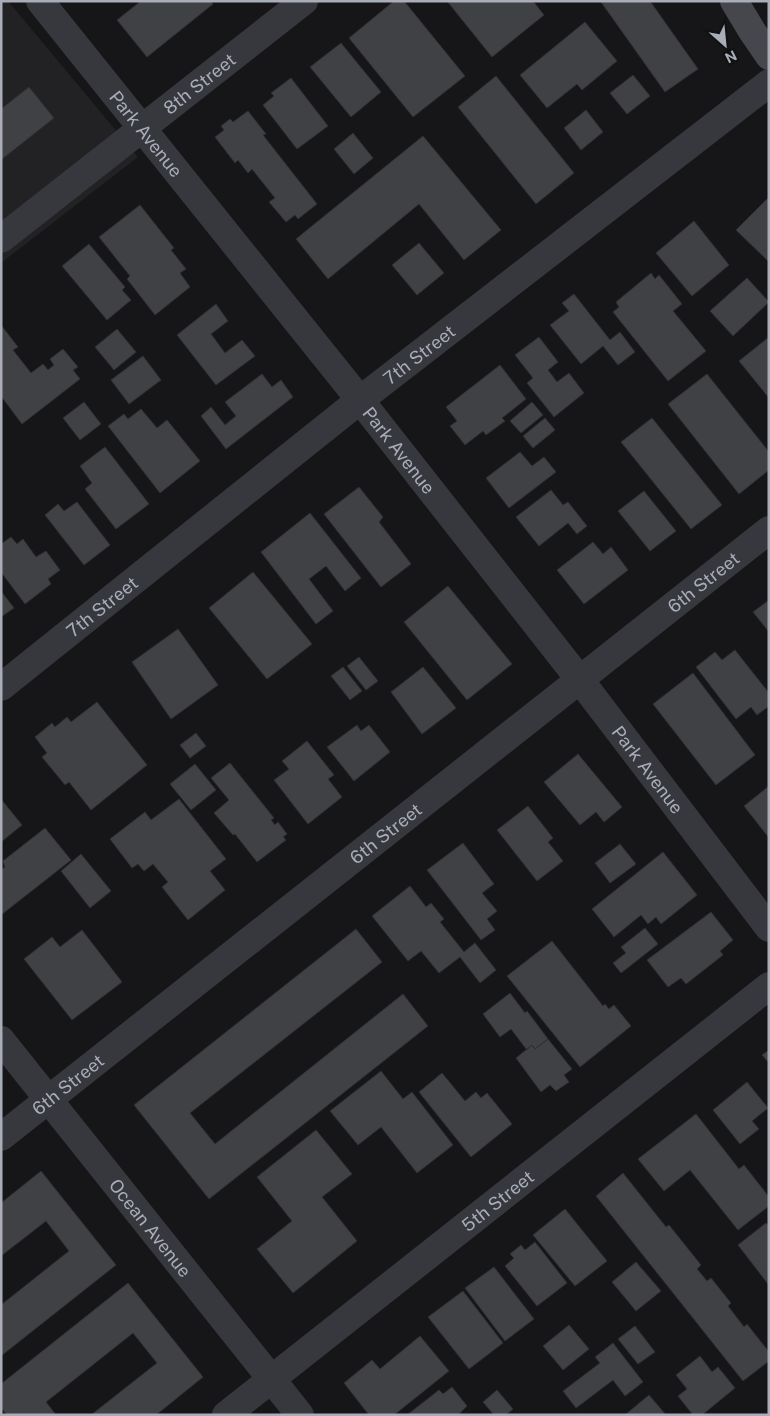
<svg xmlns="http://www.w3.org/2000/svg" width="770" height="1416" font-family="'Public Sans',sans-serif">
  <rect width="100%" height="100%" fill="#161618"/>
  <path fill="#222225" d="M1 1H8L138 157 1 263Z"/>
  <path fill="#404145" stroke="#303034" d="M141 1H211L213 4 147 57 117 20Z
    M394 1H404L465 76 413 117 349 38Z
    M447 1H533L544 15 492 57Z
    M602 1H650L698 69 665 92 601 2Z
    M585 22 617 61 582 90 577 84 547 108 520 75Z
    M341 43 381 92 351 117 310 67Z
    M633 75 650 96 627 114 610 93Z
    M496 76 574 173 536 204 458 107Z
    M291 78 328 126 297 149 263 105 274 96 271 93Z
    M29 87 54 118 1 160V109Z
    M586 110 603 132 581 150 564 128Z
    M248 111 266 134 263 135 317 204 298 219 295 215 286 222 269 202 275 198 252 169 248 173 238 160 235 163 215 137 224 130 221 126 230 119 233 122Z
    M353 133 373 158 354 174 334 149Z
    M423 136 501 230 464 260 419 204 328 279 296 239Z
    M769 197V262L736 230Z
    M140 205 174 248 171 250 186 269 180 273 190 287 155 315 127 279 130 276 99 237Z
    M694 221 729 265 692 296 656 253Z
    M419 243 444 273 417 295 392 265Z
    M89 244 125 287 122 290 131 300 107 320 62 266Z
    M651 273 655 279 659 275 682 304 673 311 706 351 668 381 613 312 619 307 616 302Z
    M747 278 769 302 733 336 710 311Z
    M574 294 610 340 620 332 635 352 618 365 603 346 581 364 550 325 569 311 562 303Z
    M216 304 228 321 211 334 225 353 242 340 255 356 216 385 177 335Z
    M1 325 18 347 13 350 31 373 43 364 48 370 54 365 50 359 63 349 78 367 73 370 80 379 22 424 1 396Z
    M117 329 136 352 114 370 95 347Z
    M539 337 558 362 548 370 557 382 569 373 584 393 554 417 527 383 533 378 515 355Z
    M769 337V398L739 361Z
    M143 356 161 380 129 404 111 380Z
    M500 365 526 399 502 418 505 421 486 435 483 431 465 445 450 426 457 421 446 407Z
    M262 374 272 387 281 380 293 397 226 449 201 416 211 407 225 425 236 416 225 402Z
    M707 374 769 452V470L739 494 668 404Z
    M84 402 101 424 80 440 63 418Z
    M532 402 543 415 521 433 510 421Z
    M141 409 157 428 167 420 200 461 160 493 108 426 124 414 128 419Z
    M545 418 555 430 533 448 523 436Z
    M652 418 722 505 691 529 621 442Z
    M105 447 149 504 116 529 85 489 92 483 80 466Z
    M520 452 532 466 544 457 556 472 509 508 486 478Z
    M359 487 383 517 379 522 411 564 381 587 324 514Z
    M551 490 563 505 568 502 587 526 577 534 568 523 539 546 516 517Z
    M644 491 676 531 650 551 618 511Z
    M77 502 110 545 84 565 45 515 58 504 64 511Z
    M310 513 361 578 345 591 326 566 309 579 333 611 316 624 261 552Z
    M11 537 17 544 23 539 36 557 46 551 60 570 48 579 51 584 25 604 1 572V544Z
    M593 542 603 554 611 547 628 570 584 604 557 570Z
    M253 572 312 644 267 679 209 608Z
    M448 586 512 664 467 700 404 622Z
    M1 591 14 608 1 617Z
    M769 600V632L753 612Z
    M178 629 218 685 171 719 132 662Z
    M735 650 769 693V706L757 715 751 707 736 719 696 667 715 652 722 660Z
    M359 657 378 681 366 690 347 666Z
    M343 667 362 691 350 700 331 676Z
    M423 667 456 708 422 734 391 692Z
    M693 673 755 755 716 785 653 704Z
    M97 702 147 765 91 810 69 782 65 785 42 757 47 753 35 737 52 723 55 727 67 717 71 722Z
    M357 725 361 731 369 725 390 752 354 781 327 747Z
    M196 733 206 746 190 758 180 745Z
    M307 741 334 775 328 779 342 797 308 824 274 780 289 769 282 761Z
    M578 754 622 807 604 822 596 812 580 825 544 782Z
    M230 763 274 818 271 820 275 825 278 822 287 834 283 837 286 840 257 862 235 834 233 835 214 813 229 800 211 778Z
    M195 764 216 790 191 810 170 784Z
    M769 786V838L744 806Z
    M1 799 22 825 1 842Z
    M179 799 226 859 210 871 225 890 188 920 162 887 168 882 153 864 144 871 138 864 132 868 110 839 145 812 151 820Z
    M528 806 553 838 548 842 563 861 537 881 497 830Z
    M45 828 71 860 1 915V870L5 867 3 861Z
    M463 843 494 884 482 893 497 911 487 919 495 930 481 940 427 870Z
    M620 844 636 864 610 883 595 863Z
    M663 852 697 895 661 924 656 917 648 924 641 915 614 937 592 909Z
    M81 854 111 891 90 908 61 871Z
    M410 886 426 907 431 903 444 919 440 922 464 952 475 943 496 970 480 983 460 957 439 973 421 951 408 961 372 916Z
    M711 912 733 940 720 951 723 955 686 984 681 978 668 987 647 960Z
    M645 928 658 944 621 973 613 963 626 953 621 947Z
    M356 929 382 962 190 1113 215 1144 403 994 428 1026 209 1199 134 1105Z
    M82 930 122 982 72 1020 24 959 52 937 60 947Z
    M552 941 603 1006 605 1004 609 1009 614 1005 631 1026 580 1067 507 976Z
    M510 993 525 1013 527 1011 548 1039 535 1049 532 1045 527 1050 511 1029 500 1037 483 1014Z
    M548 1039 572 1069 564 1075 569 1082 556 1091 550 1085 541 1092 516 1058 532 1045 535 1049Z
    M769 1050V1063L762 1055Z
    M381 1071 403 1099 412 1092 453 1145 417 1173 381 1127 358 1145 330 1111Z
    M442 1073 465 1101 476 1092 481 1098 487 1093 512 1124 471 1157 419 1092Z
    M747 1082 768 1108 752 1121 759 1129 740 1144 713 1110Z
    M696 1114 739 1169 744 1165 769 1197V1206L738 1230 690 1170 664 1191 638 1159Z
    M316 1130 352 1174 322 1197 357 1241 293 1293 257 1249 292 1221 257 1177Z
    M41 1171 116 1265 1 1356V1305L69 1251 46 1221 1 1256V1203Z
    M623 1173 666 1227 669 1225 701 1265 697 1269 707 1281 711 1278 731 1303 728 1306 744 1327 747 1324 769 1352V1361L743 1381 596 1196Z
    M565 1209 607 1261 575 1286 533 1235Z
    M766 1223 769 1226 768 1284 738 1245Z
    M535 1242 567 1283 537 1306 505 1266 514 1258 510 1254 521 1245 525 1250Z
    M636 1262 661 1291 636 1311 612 1282Z
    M494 1267 534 1319 505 1341 465 1288Z
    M128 1283 203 1377 156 1415H91L157 1363 133 1333 46 1402 56 1415H7L1 1408V1384Z
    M463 1291 503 1343 469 1369 428 1317Z
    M569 1325 589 1349 563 1370 543 1346Z
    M635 1326 655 1352 638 1364 618 1339Z
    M420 1336 449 1371 394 1415H369L344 1383 372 1360 380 1369Z
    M613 1343 643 1382 625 1396 613 1380 576 1408 563 1391 600 1363 595 1357Z
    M700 1356 712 1372 718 1367 735 1388 702 1415H693L678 1396 687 1389 676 1375Z
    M452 1387 467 1406 459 1414 460 1415H407L439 1390 443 1394Z
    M497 1390 513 1409 506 1415H494L483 1402Z
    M649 1395 666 1415H625Z"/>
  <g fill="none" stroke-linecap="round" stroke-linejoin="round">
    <g stroke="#37383d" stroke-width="28">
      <path id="s1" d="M40 1 360 400 580 680 769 928"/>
      <path id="s2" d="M1 239 304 1"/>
      <path id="s3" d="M1 687 360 400 769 83"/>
      <path id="s4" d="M1 1040 300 1415"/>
      <path id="s5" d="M1 1137 769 530"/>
      <path id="s6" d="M226 1415 769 986"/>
    </g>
    <path stroke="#45474d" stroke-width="28" d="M734 1 752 31 769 56"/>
  </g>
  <g text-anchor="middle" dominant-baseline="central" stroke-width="4" stroke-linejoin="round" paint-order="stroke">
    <g font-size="18" fill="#a8adb8" stroke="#111113">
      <text stroke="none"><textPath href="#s2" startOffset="252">8th Street</textPath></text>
      <text stroke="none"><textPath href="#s1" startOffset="170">Park Avenue</textPath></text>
      <text stroke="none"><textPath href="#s3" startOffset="534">7th Street</textPath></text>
      <text stroke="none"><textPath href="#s1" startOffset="575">Park Avenue</textPath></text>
      <text stroke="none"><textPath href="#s5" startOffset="895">6th Street</textPath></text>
      <text stroke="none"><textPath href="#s3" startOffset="129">7th Street</textPath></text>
      <text stroke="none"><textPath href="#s1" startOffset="980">Park Avenue</textPath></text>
      <text stroke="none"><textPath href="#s5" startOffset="490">6th Street</textPath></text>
      <text stroke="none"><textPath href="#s5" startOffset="85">6th Street</textPath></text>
      <text stroke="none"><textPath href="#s6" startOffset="346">5th Street</textPath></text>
      <text stroke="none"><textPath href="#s4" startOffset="240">Ocean Avenue</textPath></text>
    </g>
  </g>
  <rect width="770" height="1416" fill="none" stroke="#a8adb8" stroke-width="5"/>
  <g transform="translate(725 45) rotate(153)" stroke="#111113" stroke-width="4" paint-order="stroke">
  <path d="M0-4L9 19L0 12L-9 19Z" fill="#a8adb8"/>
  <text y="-8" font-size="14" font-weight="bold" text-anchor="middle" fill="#a8adb8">N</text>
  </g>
</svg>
